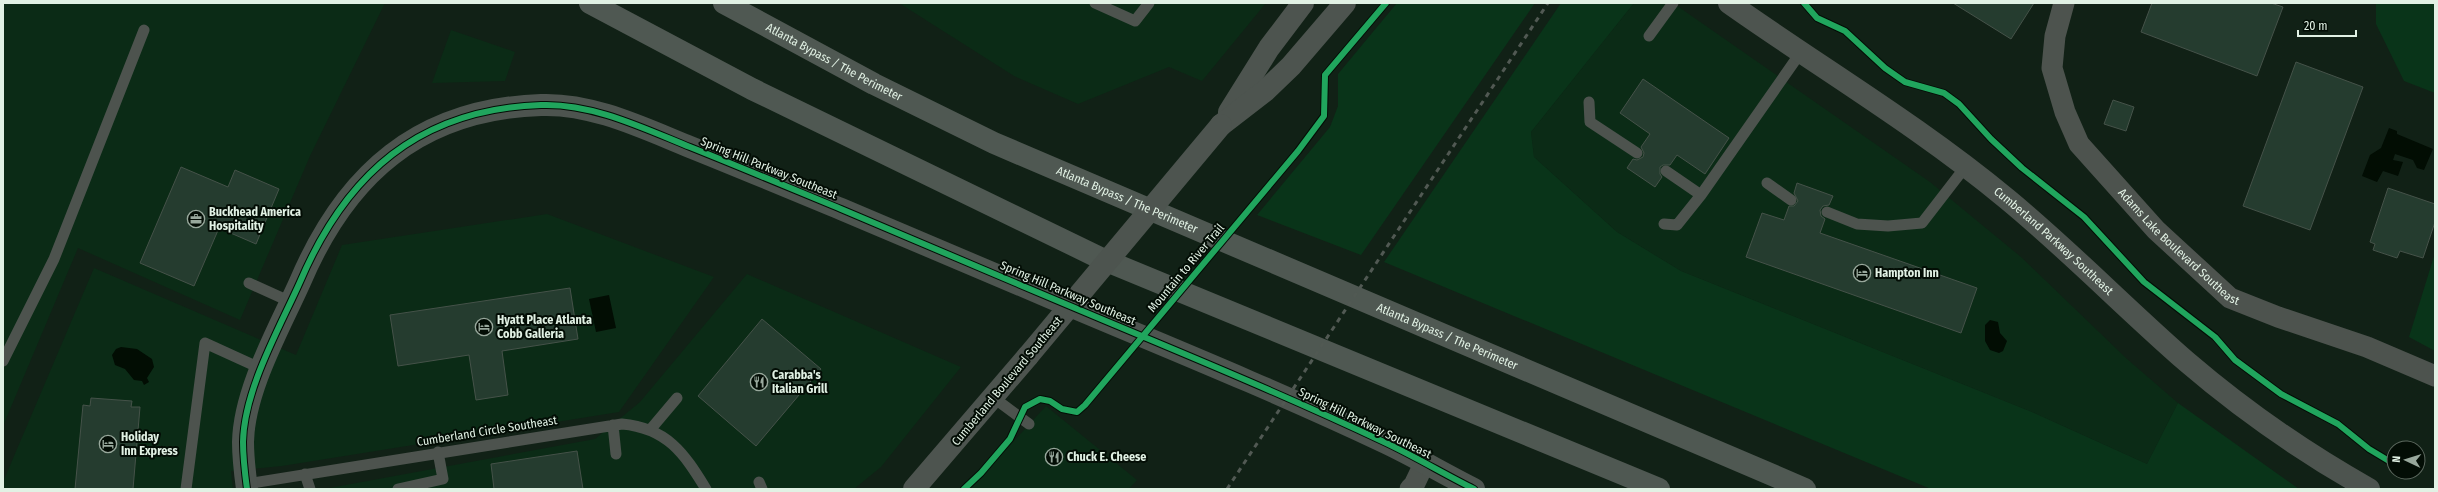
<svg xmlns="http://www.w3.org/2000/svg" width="2438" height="492" font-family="'Fira Sans Condensed',sans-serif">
  <rect width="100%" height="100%" fill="#112116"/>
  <path fill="#0b2b16" d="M3 3H385L310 156 240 320 78 248 3 426Z
    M899 3H1266L1202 81 1169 67 1078 104 1014 76Z
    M1634 3H1673L1930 182 2021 257 2127 359 2178 403 2147 464 2032 412 1681 271 1617 232 1534 157 1531 132Z
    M451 30 515 52 505 81 432 83Z
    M547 214 714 277 619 412 282 466 231 471 233 489H3V482L94 268 296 355 342 245Z
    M747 274 961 367 881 467 854 489H324L595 439 640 402Z
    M1046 406 1137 480 1129 489H970Z"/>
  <path fill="#093419" d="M1397 3H1535L1361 255 1257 215 1330 127 1338 106V74Z
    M1561 3H1634L1531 132 1534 157 1617 232 1681 271 2032 412 2147 464 2178 403 2299 489H1931L1384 262Z
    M2376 3H2435V93L2404 81 2376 24Z
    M2435 253V351L2409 337Z"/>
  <path fill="#020d03" d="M2389 128 2397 131V134L2433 149 2424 170 2417 168 2413 160 2395 154 2393 160 2403 162 2398 176 2383 171 2377 182 2362 176 2370 155 2381 148Z
    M609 295 616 328 596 332 589 299Z
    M1990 320 1998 322 2000 333 2007 341 2003 351 1999 353 1990 350 1985 341V325Z
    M121 347 137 349 152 359 154 367 147 378 149 382 144 385 142 381 134 380 125 369 115 365 112 355 116 349Z"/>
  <path fill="#253c2f" stroke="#455249" d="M1953 3H2034L2011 39Z
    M2152 3H2271L2283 7 2257 76 2141 32Z
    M2296 62 2363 87 2310 230 2243 206Z
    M1643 79 1729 138 1705 174 1677 155 1670 165H1663L1660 167V174L1662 177 1655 187 1627 168 1633 159 1637 160 1643 157 1644 153 1641 147 1650 134 1620 113Z
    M2113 100 2134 107 2126 131 2104 124Z
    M181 167 228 187 235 170 279 189 256 244 219 228 194 286 140 263Z
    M1797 183 1833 196 1829 205 1823 206 1820 210 1821 216 1825 219 1820 233 1977 288 1961 333 1746 257 1762 213 1784 220 1789 206H1794L1798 201 1794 193Z
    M2388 188 2435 204V222L2423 258 2400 251 2397 258 2373 250 2375 244 2370 242Z
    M570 288 578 339 502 351 508 395 476 400 469 355 398 366 390 315Z
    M762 319 821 369 756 446 698 396Z
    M91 398 132 401 131 407H140L133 489H75L83 405 90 406Z
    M577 451 583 489H494L491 464Z"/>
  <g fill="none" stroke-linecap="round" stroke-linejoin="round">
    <path stroke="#4d534e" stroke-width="11" d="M1095 3 1135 21 1149 3
      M1649 36 1673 3
      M1589 102 1590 122 1637 153
      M1666 171 1701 195
      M1767 183 1791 200
      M1827 212 1857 224 1888 226 1922 223 1966 166
      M1664 224 1677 225 1701 195 1801 52
      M249 283 291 302
      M3 361 54 259 144 30
      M994 398 1029 424
      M613 425 616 454
      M650 430 677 398
      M305 474 310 489
      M759 482 762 489
      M246 484 622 424C667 428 684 453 706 489
      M186 489 205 343 262 369
      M398 489 443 479 438 452"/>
    <g stroke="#4d534e" stroke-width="21">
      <path id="s1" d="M2064 3 2055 36 2052 68 2065 112 2079 144 2156 230 2230 298 2278 317 2367 347 2435 376"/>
      <path d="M1410 489 1414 485 1424 464"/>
    </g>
    <g stroke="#4d544f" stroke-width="22">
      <path id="s2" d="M1729 3C1821 68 1919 126 2007 199 2069 250 2126 309 2187 362 2243 410 2305 453 2369 489"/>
      <path d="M1229 112 1269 48 1303 3"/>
      <path d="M1221 125 1265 91 1291 66 1345 3"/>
      <path d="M247 489C245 474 243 458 243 442 244 390 279 329 300 282 346 174 419 109 541 105 592 103 643 128 690 147 740 167 790 188 841 209 931 247 1022 286 1113 324 1204 362 1295 400 1384 442 1414 456 1444 474 1474 489"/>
      <path d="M914 489 1028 356"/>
    </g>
    <g stroke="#4f5852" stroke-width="22">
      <path d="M590 3 752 89 1102 259 1659 489"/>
      <path id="s3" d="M724 3 874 84 994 143 1805 489"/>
    </g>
    <path stroke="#515953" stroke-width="3" stroke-dasharray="5 5" stroke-linecap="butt" d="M1227 489 1548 3"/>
    <path stroke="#4d544f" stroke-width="22" d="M1028 356 1221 125"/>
    <defs>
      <path id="cycleway" d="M1804 3 1817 18 1845 31 1885 68 1905 82 1944 93 1959 104 1991 139 2022 168 2084 217 2144 282 2215 337 2235 360 2281 394 2338 424 2369 449 2394 464
        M247 489C245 474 243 458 243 442 244 390 279 329 300 282 346 174 419 109 541 105 592 103 643 128 690 147 740 167 790 188 841 209 931 247 1022 286 1113 324 1204 362 1295 400 1384 442 1414 456 1444 474 1474 489
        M964 489 981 473 1010 439 1025 407 1040 399 1050 401 1062 409 1077 412 1085 405 1298 151 1324 116 1325 75 1386 3"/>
    </defs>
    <use href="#cycleway" stroke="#030d05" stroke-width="8"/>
    <use href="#cycleway" stroke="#20a55d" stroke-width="6"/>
  </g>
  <defs>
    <symbol id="office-ring" viewBox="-11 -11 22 22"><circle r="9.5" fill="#030d05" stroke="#98a89c" stroke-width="1.5"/><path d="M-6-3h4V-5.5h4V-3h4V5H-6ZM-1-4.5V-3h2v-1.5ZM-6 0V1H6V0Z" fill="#98a89c"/></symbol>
    <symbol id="hotel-ring" viewBox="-11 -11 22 22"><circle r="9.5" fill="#030d05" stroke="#98a89c" stroke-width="1.5"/><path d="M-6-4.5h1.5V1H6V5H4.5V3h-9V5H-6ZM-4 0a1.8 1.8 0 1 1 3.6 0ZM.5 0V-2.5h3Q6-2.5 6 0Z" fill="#98a89c"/></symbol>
    <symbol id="restaurant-ring" viewBox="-11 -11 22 22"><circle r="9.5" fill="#030d05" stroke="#98a89c" stroke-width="1.5"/><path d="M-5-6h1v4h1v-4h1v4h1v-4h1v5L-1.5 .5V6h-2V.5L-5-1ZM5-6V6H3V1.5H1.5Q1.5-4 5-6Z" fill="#98a89c"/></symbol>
  </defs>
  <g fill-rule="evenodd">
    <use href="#office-ring" x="186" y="209" width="20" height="20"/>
    <use href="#hotel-ring" x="1852" y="263" width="20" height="20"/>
    <use href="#hotel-ring" x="474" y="317" width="20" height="20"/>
    <use href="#restaurant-ring" x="749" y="372" width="20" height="20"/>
    <use href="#hotel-ring" x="98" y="434" width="20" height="20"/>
    <use href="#restaurant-ring" x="1044" y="447" width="20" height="20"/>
  </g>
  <g text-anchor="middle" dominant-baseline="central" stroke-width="4" stroke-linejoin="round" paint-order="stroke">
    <g font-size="12" fill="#e1f1e4" stroke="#030d05">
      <text stroke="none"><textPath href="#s3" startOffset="125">Atlanta Bypass / The Perimeter</textPath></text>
      <text transform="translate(769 168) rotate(22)">Spring Hill Parkway Southeast</text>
      <text stroke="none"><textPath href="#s3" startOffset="449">Atlanta Bypass / The Perimeter</textPath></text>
      <text stroke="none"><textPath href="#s2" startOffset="403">Cumberland Parkway Southeast</textPath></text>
      <text stroke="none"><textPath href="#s1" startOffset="291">Adams Lake Boulevard Southeast</textPath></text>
      <text transform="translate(1186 268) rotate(-50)">Mountain to River Trail</text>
      <text transform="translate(1068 293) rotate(23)">Spring Hill Parkway Southeast</text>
      <text stroke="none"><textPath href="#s3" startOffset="797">Atlanta Bypass / The Perimeter</textPath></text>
      <text transform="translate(1007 381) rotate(-50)">Cumberland Boulevard Southeast</text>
      <text transform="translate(1365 423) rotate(26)">Spring Hill Parkway Southeast</text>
      <text transform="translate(487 431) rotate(-9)">Cumberland Circle Southeast</text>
    </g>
    <g font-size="12" font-weight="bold" fill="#e1f1e4" stroke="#030d05" text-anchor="start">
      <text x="209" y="212">Buckhead America<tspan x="209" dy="14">Hospitality</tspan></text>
      <text x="1875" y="273">Hampton Inn</text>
      <text x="497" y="320">Hyatt Place Atlanta<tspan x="497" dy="14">Cobb Galleria</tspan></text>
      <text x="772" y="375">Carabba's<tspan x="772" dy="14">Italian Grill</tspan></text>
      <text x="121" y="437">Holiday<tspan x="121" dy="14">Inn Express</tspan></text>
      <text x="1067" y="457">Chuck E. Cheese</text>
    </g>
  </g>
  <rect width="2438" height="492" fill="none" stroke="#e1f1e4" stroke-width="8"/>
  <g transform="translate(2406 460) rotate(274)"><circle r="19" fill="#030d05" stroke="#5c685e"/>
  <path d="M0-3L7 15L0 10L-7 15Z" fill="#98a89c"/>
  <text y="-6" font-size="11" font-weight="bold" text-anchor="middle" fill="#e1f1e4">N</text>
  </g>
  <path d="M2298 30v6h58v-6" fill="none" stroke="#e1f1e4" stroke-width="2"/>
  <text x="2304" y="30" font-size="12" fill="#e1f1e4" stroke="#030d05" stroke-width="3" paint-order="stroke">20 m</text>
</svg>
